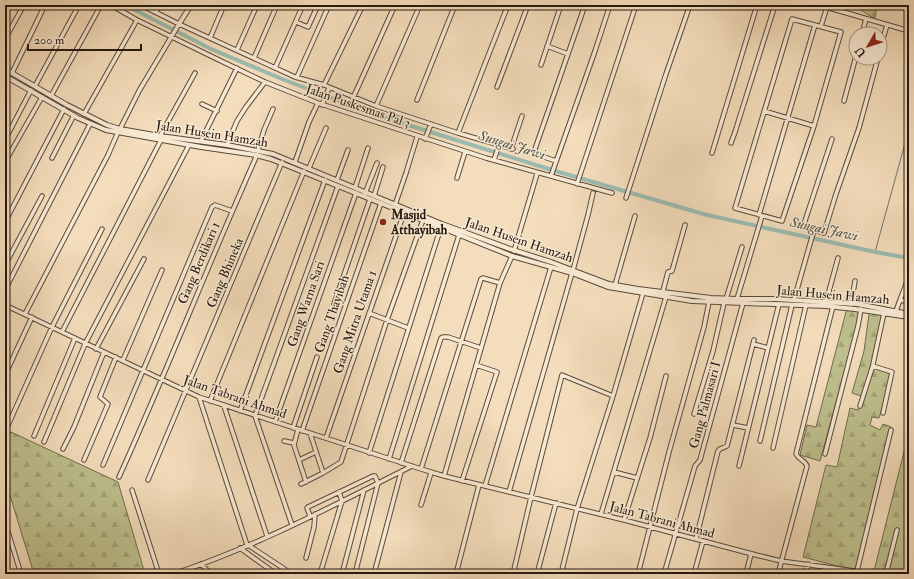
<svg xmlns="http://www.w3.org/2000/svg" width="914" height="579" font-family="'IM FELL Double Pica',serif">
  <defs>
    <pattern id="forest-firs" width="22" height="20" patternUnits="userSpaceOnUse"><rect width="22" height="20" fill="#bec08e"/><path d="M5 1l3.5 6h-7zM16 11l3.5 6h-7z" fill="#a3a479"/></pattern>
  </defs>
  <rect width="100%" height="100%" fill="#f4ddbc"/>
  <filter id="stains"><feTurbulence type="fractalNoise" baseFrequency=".005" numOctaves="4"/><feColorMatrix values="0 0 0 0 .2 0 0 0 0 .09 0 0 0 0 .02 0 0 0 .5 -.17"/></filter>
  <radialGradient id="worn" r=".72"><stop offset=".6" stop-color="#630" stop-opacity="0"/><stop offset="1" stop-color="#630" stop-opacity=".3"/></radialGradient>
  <path fill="url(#forest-firs)" stroke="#726c4e" d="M853 5H877L875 19Z
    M892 5H909V13Z
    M870 307 884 310 872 366 892 374 879 418 872 417 870 425 880 430 883 424 891 427 856 571 803 557 826 465 837 467 850 408 858 410 861 396 852 393 864 351Z
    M847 308 861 310 820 461 800 455 807 425 816 427Z
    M11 432 118 482 145 574H34L5 479V442Z
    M909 432V574H890L874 571Z"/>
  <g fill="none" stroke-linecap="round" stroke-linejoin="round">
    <path stroke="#6c7b70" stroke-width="1" d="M875 252 909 129"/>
    <path stroke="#9cbcb1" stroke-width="4" d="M125 5 211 49 282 79 373 114 552 170 707 215 875 252 909 258"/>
    <defs>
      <path id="minor" d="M111 5 137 20 219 60 265 82 318 103 486 158 612 193
        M141 5 179 24 295 77 324 85 376 106 458 133 508 5
        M819 5 909 31
        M156 12 160 5
        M792 19 841 32 814 126 782 221 735 208Z
        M296 22 308 27 318 5
        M821 26 827 7
        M862 34 866 19
        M210 38 224 5
        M5 39 24 5
        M547 46 568 54
        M880 49 887 25
        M237 50 257 5
        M254 58 277 5
        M541 65 561 5
        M275 68 303 5
        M12 73 45 5
        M297 77 329 5
        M324 85 363 5
        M35 86 79 5
        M497 87 528 5
        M51 96 101 5
        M353 98 395 5
        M417 100 455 5
        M844 101 856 56
        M202 104 217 111
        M322 105 329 88
        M376 106 420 5
        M764 111 814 126
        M84 114 137 20
        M120 129 139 91 179 24
        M458 133 513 149
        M160 136 195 73
        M425 139 431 124
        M5 140 31 90
        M201 141 237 68
        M731 143 735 132 775 5
        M227 145 237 121 246 107 265 82
        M511 149 522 116
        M258 150 264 130 273 109
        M712 153 757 5
        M52 158 74 115
        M494 160 499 145
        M556 161 535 154V149L585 5
        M5 162 42 97
        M295 162 309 122 318 103
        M309 168 326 128
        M551 176 595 51 610 5
        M457 178 465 152
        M337 180 348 150
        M577 184 636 5
        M355 188 368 148
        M364 196 377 163
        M374 196 383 167
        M626 198 666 74 690 5
        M395 205 406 173 417 137
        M759 215 815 25
        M5 222 64 109
        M803 227 832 139
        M814 230 824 233 836 194 859 128 878 58
        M514 251 537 174
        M5 265 42 196
        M573 270 588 215 593 193
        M615 285 635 216
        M5 290 90 124
        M663 291 668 272 672 271 685 225
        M726 299 742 247
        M737 299 762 216
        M794 300 814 230 798 225
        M900 300 907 282
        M826 302 838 258
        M334 304 370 199
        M851 304 855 281
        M5 305 199 397 421 469 444 476 624 520 756 555 781 561 876 574
        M896 311 900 300 909 302
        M369 313 408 328
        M25 314 108 155 118 132
        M62 332 161 140
        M753 344 768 348
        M96 349 144 259
        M123 360 162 270
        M5 375 32 317
        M199 397 247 545
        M210 401 304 171
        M224 406 267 536
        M860 406 873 365
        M240 411 325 180
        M883 413 892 372 873 366V364L884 313
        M694 414 713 351 724 303
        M275 422 356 193
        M733 425 748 428
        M293 428 317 357
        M298 429 294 445 306 482
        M302 431 381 203
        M5 432 52 327 102 229
        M310 433 323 473
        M34 436 75 338
        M326 438 404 213
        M284 441 294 443
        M760 441 792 305
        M44 442 85 344 189 145
        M773 448 806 305
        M63 449 74 427 104 352
        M369 453 441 227
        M825 454 858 326 861 309
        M389 459 459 235
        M84 460 108 404 100 397 116 357
        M299 460 316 452
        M401 463 441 338 443 337H448L481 348
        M103 465 212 207 215 205 232 211
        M739 466 779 304
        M421 469 481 279 483 278 500 283
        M614 472 637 478
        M444 476 500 283 512 256
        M119 477C167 371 209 262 257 155
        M148 480 282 162
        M462 481 497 372 476 365
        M301 484 323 473 341 462 387 320 423 220
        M485 486 551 267
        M132 490 159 574
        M509 492 572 273
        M421 505 431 473
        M601 514 666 297
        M310 516 307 508 308 507 373 476H375L378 483 355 574
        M624 520 650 438 666 376
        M5 522 21 574
        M292 525 255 416 338 186
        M696 539 718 451 720 449 727 446 754 340
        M248 545 292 574
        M240 548 276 574
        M306 558 314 527 315 514
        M201 564 211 574
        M857 571 891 430
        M173 574C256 547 334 505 412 466
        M320 574 342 501 339 492
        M342 574 364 490
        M374 574 401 472
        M456 574 479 485
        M513 574 531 497 562 375 613 396
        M537 574 556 503
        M561 574 577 509 613 396 643 293
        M638 574 669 452 704 327 709 302
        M664 574 695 466 700 460 743 303
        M694 574 703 541
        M746 574 751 554
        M778 574 807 466C805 460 799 460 796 454L833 306
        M806 574 808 564
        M886 574 897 530"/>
      <path id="tertiary" d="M179 24 191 5
        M5 69 67 105 107 125 120 129 160 136 227 145 273 154 442 224 510 249 551 262 609 284 638 289 711 298 737 299H776L857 304 909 314
        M5 76 78 118 106 130 201 147 256 155 271 159 512 256 572 273 608 287 692 301 826 306 855 309 909 317"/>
    </defs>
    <use href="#minor" stroke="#594a3a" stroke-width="5.5"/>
    <use href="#tertiary" stroke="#594a3a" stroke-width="6"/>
    <use href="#minor" stroke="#f8e9d3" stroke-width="3.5"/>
    <use href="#tertiary" stroke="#f8e9d3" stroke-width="4"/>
  </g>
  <circle fill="#8f2418" stroke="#f8e9d3" stroke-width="1.5" cx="383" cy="222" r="4"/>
  <g text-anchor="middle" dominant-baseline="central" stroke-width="3" stroke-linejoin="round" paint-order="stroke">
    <g font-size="13" fill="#25190e" stroke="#f8e9d3">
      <text transform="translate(358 106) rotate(19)">Jalan Puskesmas Pal 3</text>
      <text transform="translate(212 134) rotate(9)">Jalan Husein Hamzah</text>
      <text transform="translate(519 240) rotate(19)">Jalan Husein Hamzah</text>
      <text transform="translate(199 263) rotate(-67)">Gang Berdikari 1</text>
      <text transform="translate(225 273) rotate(-67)">Gang Bhineka</text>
      <text transform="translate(833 295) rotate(5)">Jalan Husein Hamzah</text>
      <text transform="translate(306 304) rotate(-71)">Gang Warna Sari</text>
      <text transform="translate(332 314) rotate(-71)">Gang Thayibah</text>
      <text transform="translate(355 322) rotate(-71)">Gang Mitra Utama 1</text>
      <text transform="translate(235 397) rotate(19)">Jalan Tabrani Ahmad</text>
      <text transform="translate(705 405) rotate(-75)">Gang Palmasari I</text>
      <text transform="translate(662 520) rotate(15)">Jalan Tabrani Ahmad</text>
    </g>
    <g font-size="13" font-weight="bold" fill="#25190e" stroke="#f8e9d3" text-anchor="start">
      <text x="391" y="215">Masjid<tspan x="391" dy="15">Atthayibah</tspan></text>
    </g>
    <g font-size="14" font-style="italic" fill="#4f5247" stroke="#f8e9d3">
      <text transform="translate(512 145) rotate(17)">Sungai Jawi</text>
      <text transform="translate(824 229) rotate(12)">Sungai Jawi</text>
    </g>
  </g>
  <rect width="914" height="579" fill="none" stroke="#f4ddbc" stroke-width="20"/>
  <rect x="6" y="6" width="902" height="567" fill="none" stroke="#25190e" stroke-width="2"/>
  <rect x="10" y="10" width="894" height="559" fill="none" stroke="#25190e"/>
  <g transform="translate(868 46) rotate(231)"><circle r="19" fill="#f8e9d3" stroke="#a49684"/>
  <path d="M0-3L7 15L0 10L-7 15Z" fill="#8f2418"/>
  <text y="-6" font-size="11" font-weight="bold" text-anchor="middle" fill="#25190e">U</text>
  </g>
  <path d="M28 44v6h113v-6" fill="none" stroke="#25190e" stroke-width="2"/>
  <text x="34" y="44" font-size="12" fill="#25190e" stroke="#f8e9d3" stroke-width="3" paint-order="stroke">200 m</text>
  <rect width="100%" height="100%" filter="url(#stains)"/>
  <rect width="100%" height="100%" fill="url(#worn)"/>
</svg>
